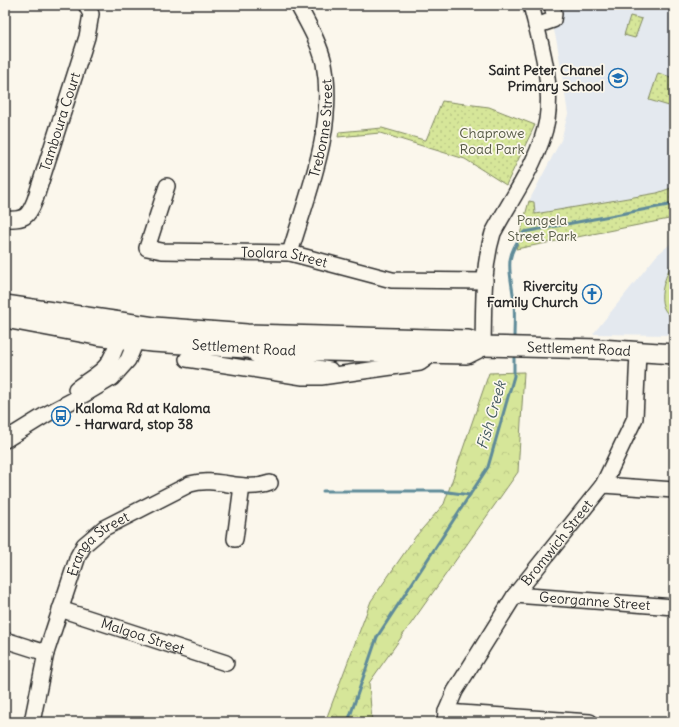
<svg xmlns="http://www.w3.org/2000/svg" width="679" height="727" font-family="Delius,sans-serif">
  <defs>
    <pattern id="forest-crowns" width="20" height="18" patternUnits="userSpaceOnUse"><rect width="20" height="18" fill="#d6e699"/><path d="M2 6a3 3 0 1 1 6 0M12 15a3 3 0 1 1 6 0" fill="none" stroke="#b8c584"/></pattern>
    <pattern id="park-dots" width="8" height="8" patternUnits="userSpaceOnUse"><rect width="8" height="8" fill="#d6e699"/><path d="M2 2h.1M6 6h.1" fill="none" stroke="#b8c584" stroke-width="1.8" stroke-linecap="round"/></pattern>
  </defs>
  <rect width="100%" height="100%" fill="#fbf7ec"/>
  <filter id="ink" filterUnits="userSpaceOnUse"><feTurbulence type="fractalNoise" baseFrequency=".025" numOctaves="2"/><feDisplacementMap in="SourceGraphic" scale="8" xChannelSelector="R" yChannelSelector="G"/><feConvolveMatrix kernelMatrix="1 2 1 2 8 2 1 2 1" color-interpolation-filters="sRGB"/></filter>
  <g filter="url(#ink)">
    <path fill="#e4e9ef" d="M548 5H674V187L657 193 534 214V202L529 201 561 140 568 114 557 43Z
      M674 241V335L593 334 657 255Z"/>
    <path fill="url(#forest-crowns)" stroke="#808862" d="M524 372 518 472 369 683 372 722H325L371 601 416 536 444 504 489 373Z"/>
    <path fill="url(#park-dots)" stroke="#808862" d="M630 16 642 19 635 38 624 35Z
      M658 73 674 78V91L669 106 649 100Z
      M442 101 489 107 535 125 506 185 465 159 380 133 338 137 339 132 382 128 424 140H426Z
      M674 187V218L516 249 529 201 534 202 535 214 657 193Z"/>
    <path fill="#d6e699" stroke="#808862" d="M674 259V318C651 307 666 275 674 259Z"/>
    <g fill="none" stroke-linecap="round" stroke-linejoin="round">
      <path stroke="#5f8b99" stroke-width="3" d="M514 340C514 328 515 315 514 302 511 271 502 260 524 232L674 204
        M323 491H441L470 495
        M348 722 377 637 488 467 514 376V353"/>
      <defs>
        <g id="minor">
          <path d="M536 26 553 20 554 14 552 5"/>
          <path id="s1" d="M167 186 147 248 162 251 290 253 392 280 485 281"/>
          <path id="s2" d="M5 219C24 220 28 218 35 200L87 37 91 14 86 5"/>
          <path id="s3" d="M290 253C308 192 336 128 324 63 319 42 308 24 298 5"/>
          <path d="M483 346C484 308 482 269 493 233 512 197 540 160 547 120 553 81 540 42 531 5"/>
          <path d="M256 355 296 365 330 370"/>
          <path d="M187 359 303 377H321L420 363 434 353"/>
          <path d="M76 389C103 369 108 372 119 338"/>
          <path d="M5 440 47 414 85 394 112 378 128 360 136 341"/>
          <path d="M603 485 674 490"/>
          <path d="M235 539 242 486"/>
          <path id="s4" d="M515 595 674 607"/>
          <path id="s5" d="M60 609 226 663"/>
          <path d="M5 640 46 653"/>
          <path d="M446 712 590 722"/>
          <path id="s6" d="M32 722 46 653 78 556 84 545 104 528 190 484C217 476 243 493 270 483"/>
          <path id="s7" d="M445 722 446 712 455 691 515 595 603 485 635 418 638 353"/>
        </g>
        <g id="major">
          <path id="s8" d="M5 305 154 327 247 334 468 340 483 346 599 349 674 354"/>
          <path id="s9" d="M5 318 96 335 152 342 278 350 467 354 483 346"/>
        </g>
      </defs>
      <use href="#minor" stroke="#2b2b2b" stroke-width="18"/>
      <use href="#major" stroke="#2b2b2b" stroke-width="22"/>
      <use href="#minor" stroke="#fbf7ec" stroke-width="15"/>
      <use href="#major" stroke="#fbf7ec" stroke-width="19"/>
    </g>
  </g>
  <defs>
    <symbol id="school-ring" viewBox="-11 -11 22 22"><circle r="9.5" fill="#fbf7ec" stroke="#1f6fb2" stroke-width="1.5"/><path d="M0-5L7-2L0 1L-7-2ZM-4 1L0 2.5L4 1V4Q0 6-4 4Z" fill="#1f6fb2"/></symbol>
    <symbol id="church-ring" viewBox="-11 -11 22 22"><circle r="9.5" fill="#fbf7ec" stroke="#1f6fb2" stroke-width="1.5"/><path d="M-1.2-6h2.4v3.5h3.3v2.4h-3.3V6h-2.4V-.1h-3.3v-2.4h3.3Z" fill="#1f6fb2"/></symbol>
    <symbol id="bus-ring" viewBox="-11 -11 22 22"><circle r="9.5" fill="#fbf7ec" stroke="#1f6fb2" stroke-width="1.5"/><path d="M-5-6H5V4H4V6H2V4H-2V6H-4V4H-5ZM-3.5-4V0h7V-4ZM-3.5 1.2v1.5H-2V1.2ZM2 1.2v1.5H3.5V1.2Z" fill="#1f6fb2"/></symbol>
  </defs>
  <g fill-rule="evenodd">
    <use href="#school-ring" x="607" y="67" width="22" height="22"/>
    <use href="#church-ring" x="581" y="283" width="22" height="22"/>
    <use href="#bus-ring" x="50" y="405" width="22" height="22"/>
  </g>
  <g text-anchor="middle" dominant-baseline="central" stroke-width="3.5" stroke-linejoin="round" paint-order="stroke">
    <g font-size="14" font-weight="bold" fill="#2b2b2b" stroke="#fbf7ec" text-anchor="end">
      <text x="604" y="70">Saint Peter Chanel<tspan x="604" dy="16">Primary School</tspan></text>
      <text x="578" y="286">Rivercity<tspan x="578" dy="16">Family Church</tspan></text>
      <text x="75" y="408" text-anchor="start">Kaloma Rd at Kaloma<tspan x="75" dy="16">- Harward, stop 38</tspan></text>
    </g>
    <g font-size="14" fill="#2b2b2b" stroke="#fbf7ec">
      <text stroke="none"><textPath href="#s2" startOffset="122">Tamboura Court</textPath></text>
      <text stroke="none"><textPath href="#s3" startOffset="129">Trebonne Street</textPath></text>
      <text stroke="none"><textPath href="#s1" startOffset="203">Toolara Street</textPath></text>
      <text stroke="none"><textPath href="#s9" startOffset="241">Settlement Road</textPath></text>
      <text stroke="none"><textPath href="#s8" startOffset="577">Settlement Road</textPath></text>
      <text stroke="none"><textPath href="#s7" startOffset="213">Bromwich Street</textPath></text>
      <text stroke="none"><textPath href="#s6" startOffset="195">Eranga Street</textPath></text>
      <text stroke="none"><textPath href="#s4" startOffset="80">Georganne Street</textPath></text>
      <text stroke="none"><textPath href="#s5" startOffset="87">Malgoa Street</textPath></text>
    </g>
    <g font-size="14" fill="#565a46" stroke="#fbf7ec">
      <text x="492" y="133">Chaprowe<tspan x="492" dy="16">Road Park</tspan></text>
      <text x="542" y="220">Pangela<tspan x="542" dy="16">Street Park</tspan></text>
    </g>
    <g font-size="15" font-style="italic" fill="#455b62" stroke="#fbf7ec">
      <text transform="translate(491 415) rotate(-74)">Fish Creek</text>
    </g>
  </g>
  <rect width="679" height="727" fill="none" stroke="#fbf7ec" stroke-width="20"/>
  <rect x="10" y="10" width="659" height="707" fill="none" stroke="#2b2b2b" stroke-width="1.5" filter="url(#ink)"/>
</svg>
